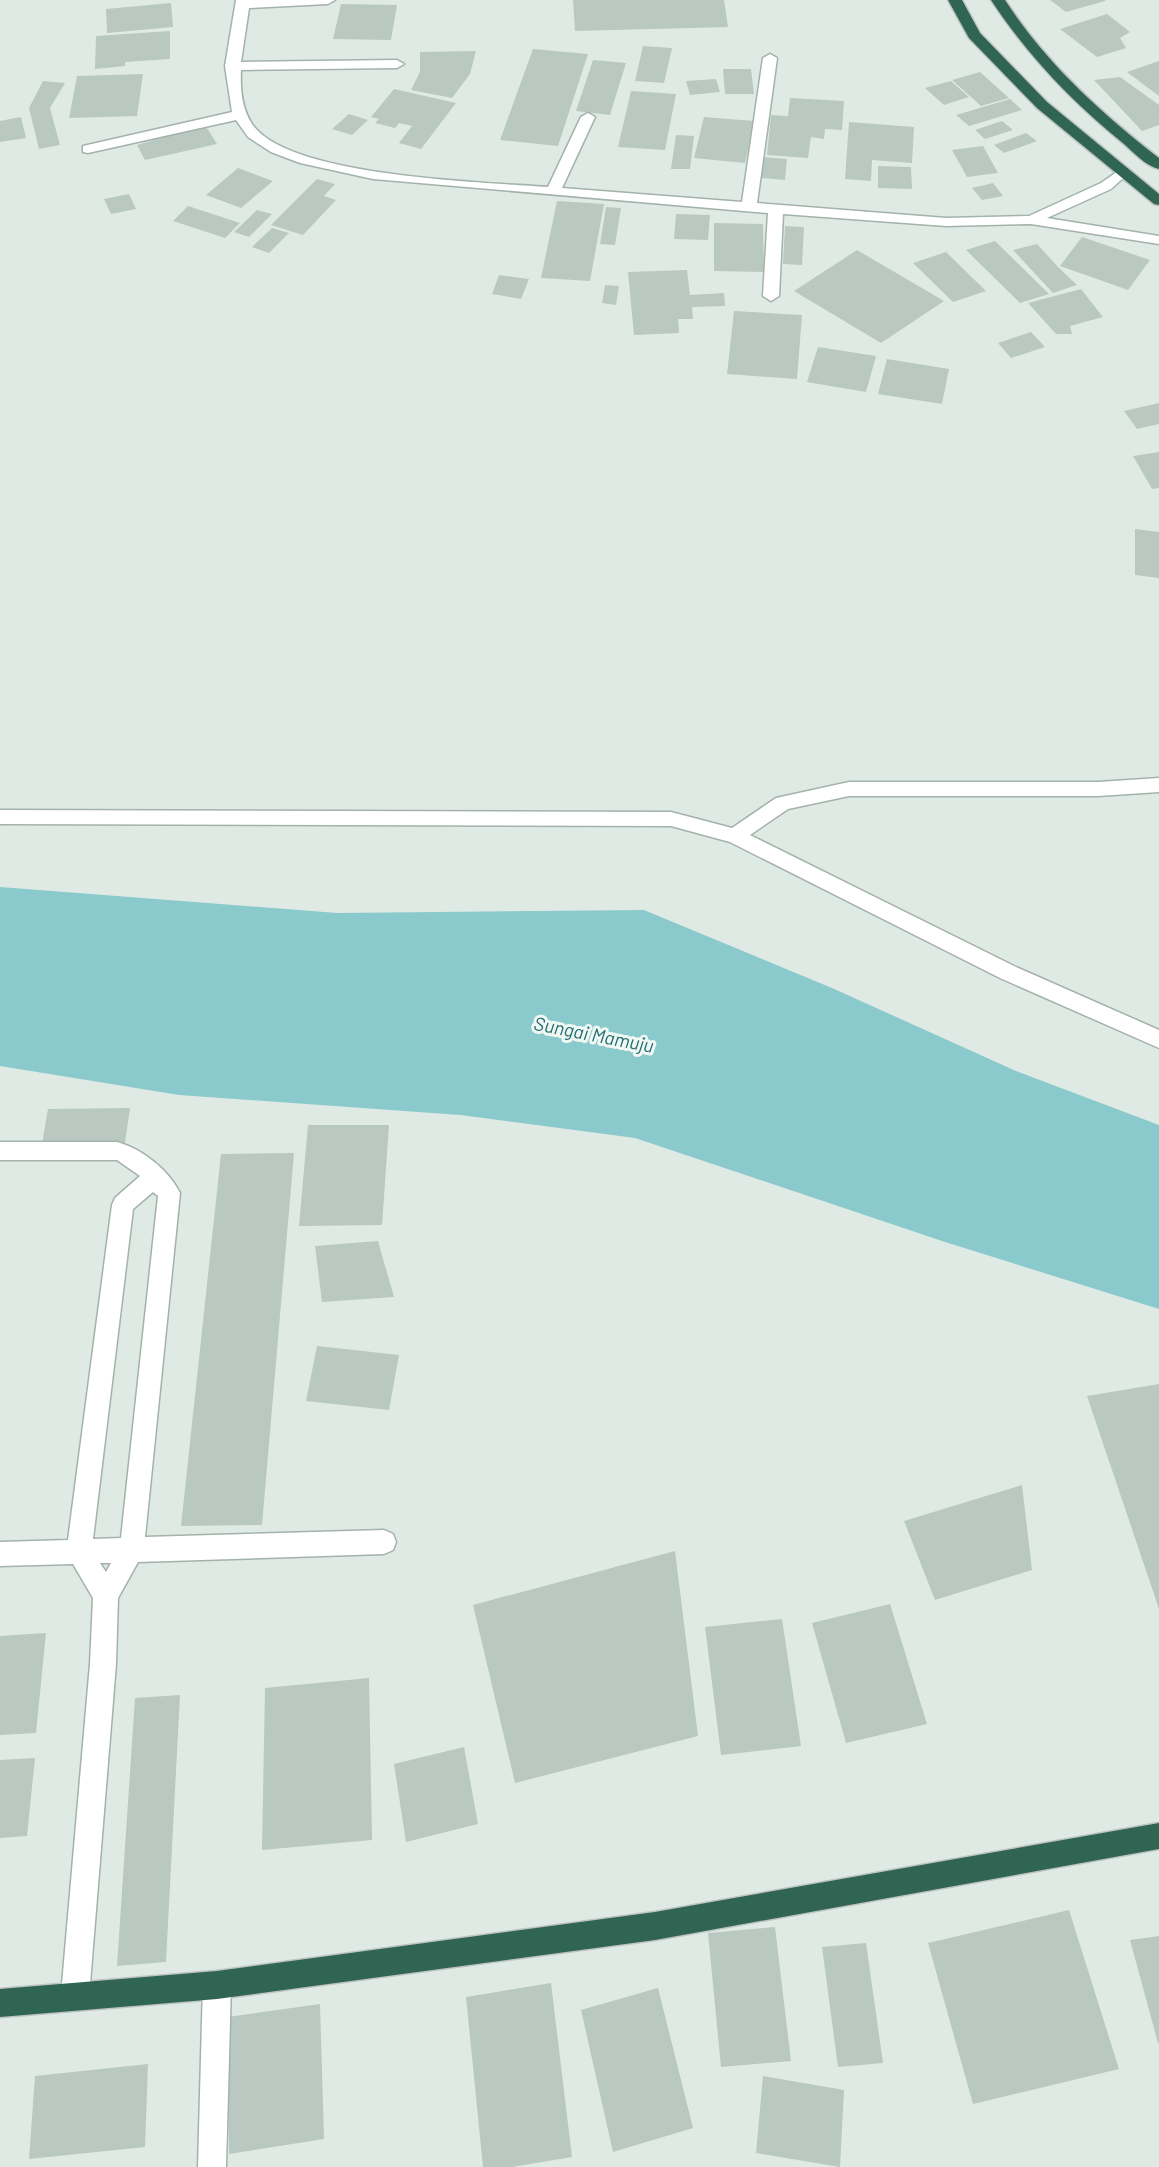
<svg xmlns="http://www.w3.org/2000/svg" width="1159" height="2167" font-family="Barlow,sans-serif">
  <rect width="100%" height="100%" fill="#e0eae5"/>
  <path fill="#8bcacc" d="M0 887 337 913 644 910 832 988 1016 1071 1159 1125V1309L945 1242 635 1138 460 1115 179 1095 0 1066Z"/>
  <path fill="#b9c8c0" d="M573 0H724L728 27 575 31Z
    M1050 0H1105V1L1066 12Z
    M171 3 173 27 107 33 106 9Z
    M341 4 397 5 391 40 333 39Z
    M1107 14 1130 32 1120 38 1126 48 1097 57 1060 29Z
    M170 31V59L125 62V66L95 69 96 36Z
    M643 46 672 48 664 83 635 81Z
    M533 49 588 54 558 146 500 140Z
    M476 51 470 74 452 98 411 90 420 72V52Z
    M593 60 626 63 610 115 576 111Z
    M1159 61V96L1127 72Z
    M723 69H751L754 94H725Z
    M980 72 1009 98 981 106 952 80Z
    M143 74 137 116 69 118 77 76Z
    M1120 77 1159 105V125L1142 131 1094 80Z
    M716 79 720 92 690 95 686 81Z
    M43 81 65 83 50 108 60 145 39 149 29 108Z
    M951 81 969 97 944 105 925 88Z
    M394 89 456 103 421 149 399 143 412 126 399 123 395 128 375 123 379 119 371 117Z
    M631 91 676 94 665 150 618 147Z
    M790 98 844 101 842 130 825 129 824 139 811 137 808 158 767 155 771 115 788 116Z
    M1010 99 1022 110 969 126 956 115Z
    M349 114 368 120 352 135 332 129Z
    M21 117 26 138 0 142V121Z
    M704 117 754 121 745 163 694 158Z
    M1002 121 1013 130 985 139 975 130Z
    M849 122 914 127 912 163 872 160 871 181 845 179Z
    M205 125 217 144 145 160 137 145Z
    M1026 133 1037 141 1004 153 994 145Z
    M676 135 694 136 690 169H671Z
    M983 146 998 173 967 177 952 150Z
    M763 157 787 159 785 180 761 178Z
    M878 166 911 167 912 189 878 188Z
    M238 168 273 181 241 208 206 195Z
    M317 179 335 184 324 196 336 200 303 235 271 225Z
    M993 183 1003 196 982 200 972 188Z
    M129 194 136 209 111 214 104 199Z
    M557 201 604 204 590 281 541 278Z
    M188 206 240 223 225 238 173 221Z
    M606 207 621 208 615 245 600 244Z
    M257 210 272 214 249 237 234 232Z
    M676 214 710 215 708 240 674 239Z
    M714 223 763 224 764 272 714 271Z
    M785 226 804 227 802 265 783 264Z
    M272 228 289 233 269 253 252 247Z
    M1082 237 1150 260 1128 290 1060 266Z
    M995 241 1049 294 1020 303 966 250Z
    M1037 244 1058 267 1077 285 1053 293 1013 250Z
    M857 250 944 301 881 343 794 291Z
    M946 252 986 291 953 302 913 263Z
    M687 270 690 295 724 293 725 306 692 307 693 319H678L679 333 634 335 628 272Z
    M499 275 529 279 521 299 492 294Z
    M605 285 619 286 616 305 602 303Z
    M1081 289 1103 317 1070 326 1072 334H1056L1028 303Z
    M734 311 802 315 797 379 727 374Z
    M1031 332 1045 347 1011 358 998 343Z
    M818 347 876 356 866 392 807 382Z
    M887 359 949 369 942 404 878 394Z
    M1159 403V424L1137 429 1124 411Z
    M1159 452V488L1152 489 1133 456Z
    M1135 529 1159 532V578L1135 575Z
    M130 1108 124 1150H41L48 1109Z
    M308 1125H389L382 1225 299 1226Z
    M294 1153 262 1525 181 1526 221 1154Z
    M378 1241 394 1297 322 1302 315 1246Z
    M317 1346 399 1355 389 1410 306 1401Z
    M1159 1384V1609L1087 1396Z
    M1022 1485 1032 1570 935 1600 904 1521Z
    M675 1551 698 1736 515 1783 473 1605Z
    M890 1604 927 1724 846 1743 812 1623Z
    M782 1619 801 1746 721 1755 705 1627Z
    M46 1633 36 1733 0 1735V1636Z
    M369 1678 372 1840 262 1850 265 1688Z
    M180 1695 166 1962 117 1966 135 1698Z
    M464 1747 478 1824 406 1842 394 1764Z
    M35 1758 27 1836 0 1838V1760Z
    M1069 1910 1119 2069 973 2104 928 1943Z
    M775 1927 791 2061 721 2067 708 1933Z
    M1159 1936V2043H1158L1130 1940Z
    M866 1943 883 2063 838 2067 822 1947Z
    M551 1983 572 2157 512 2167H483L466 1997Z
    M658 1988 693 2128 613 2152 581 2010Z
    M320 2004 324 2139 229 2154 228 2017Z
    M148 2064 145 2147 29 2159 35 2076Z
    M763 2076 844 2090 840 2167 756 2153Z"/>
  <g fill="none" stroke-linecap="round" stroke-linejoin="round">
    <defs>
      <path id="minor" d="M236 0H335L328 4 249 8 241 62 397 60 404 64 397 68 241 70C240 91 242 114 257 130 302 177 482 182 548 187L581 117 588 113 595 117 562 188 742 202 763 58 770 54 777 58 757 203 946 218 1029 216 1101 183 1124 167 1131 171 1111 189 1047 218 1159 236V244L1031 224 946 226 783 214 779 296 771 301 763 296 768 213 373 179 300 163 271 152 248 137 236 120 88 153 83 152V146L232 112 225 66Z
        M1159 778V792L1098 796H849L788 809 750 835 1014 966 1159 1030V1048L1000 978 730 842 671 826 0 824V810L671 812 732 828 776 798 849 782H1098Z
        M0 1142H117C142 1149 168 1169 180 1193L145 1537 384 1530 393 1534 396 1542 393 1550 384 1554 138 1562 118 1598 116 1664 89 1996 85 2006 75 2010 65 2006 61 1996 90 1664 93 1598 73 1564 0 1566V1542L68 1540 112 1205 115 1198 140 1176 117 1160H0ZM153 1192 158 1196 121 1538 93 1539 133 1209ZM100 1563H111L106 1572Z
        M217 1971 227 1975 231 1985 226 2167H198L203 1985 207 1975Z"/>
      <path id="highway" d="M948 0H962L980 33 1047 102 1159 194V205L1154 204 1037 108 969 38Z
        M991 0H1005C1046 63 1100 112 1159 158V169C1146 166 1134 153 1124 144 1072 102 1028 56 991 0Z
        M1159 1823V1849L655 1940 217 1999 0 2017V1989L217 1971 655 1912Z"/>
    </defs>
    <use href="#minor" stroke="#a3b2ab" stroke-width="3"/>
    <use href="#highway" stroke="#bdc4c1" stroke-width="3"/>
    <use href="#minor" fill="#fff" fill-rule="evenodd"/>
    <use href="#highway" fill="#306453" fill-rule="evenodd"/>
  </g>
  <g text-anchor="middle" dominant-baseline="central" stroke-width="6" stroke-linejoin="round" paint-order="stroke">
    <g font-size="19" font-style="italic" fill="#206e72" stroke="#f1f7f3">
      <text transform="translate(594 1034) rotate(11)">Sungai Mamuju</text>
    </g>
  </g>
</svg>
